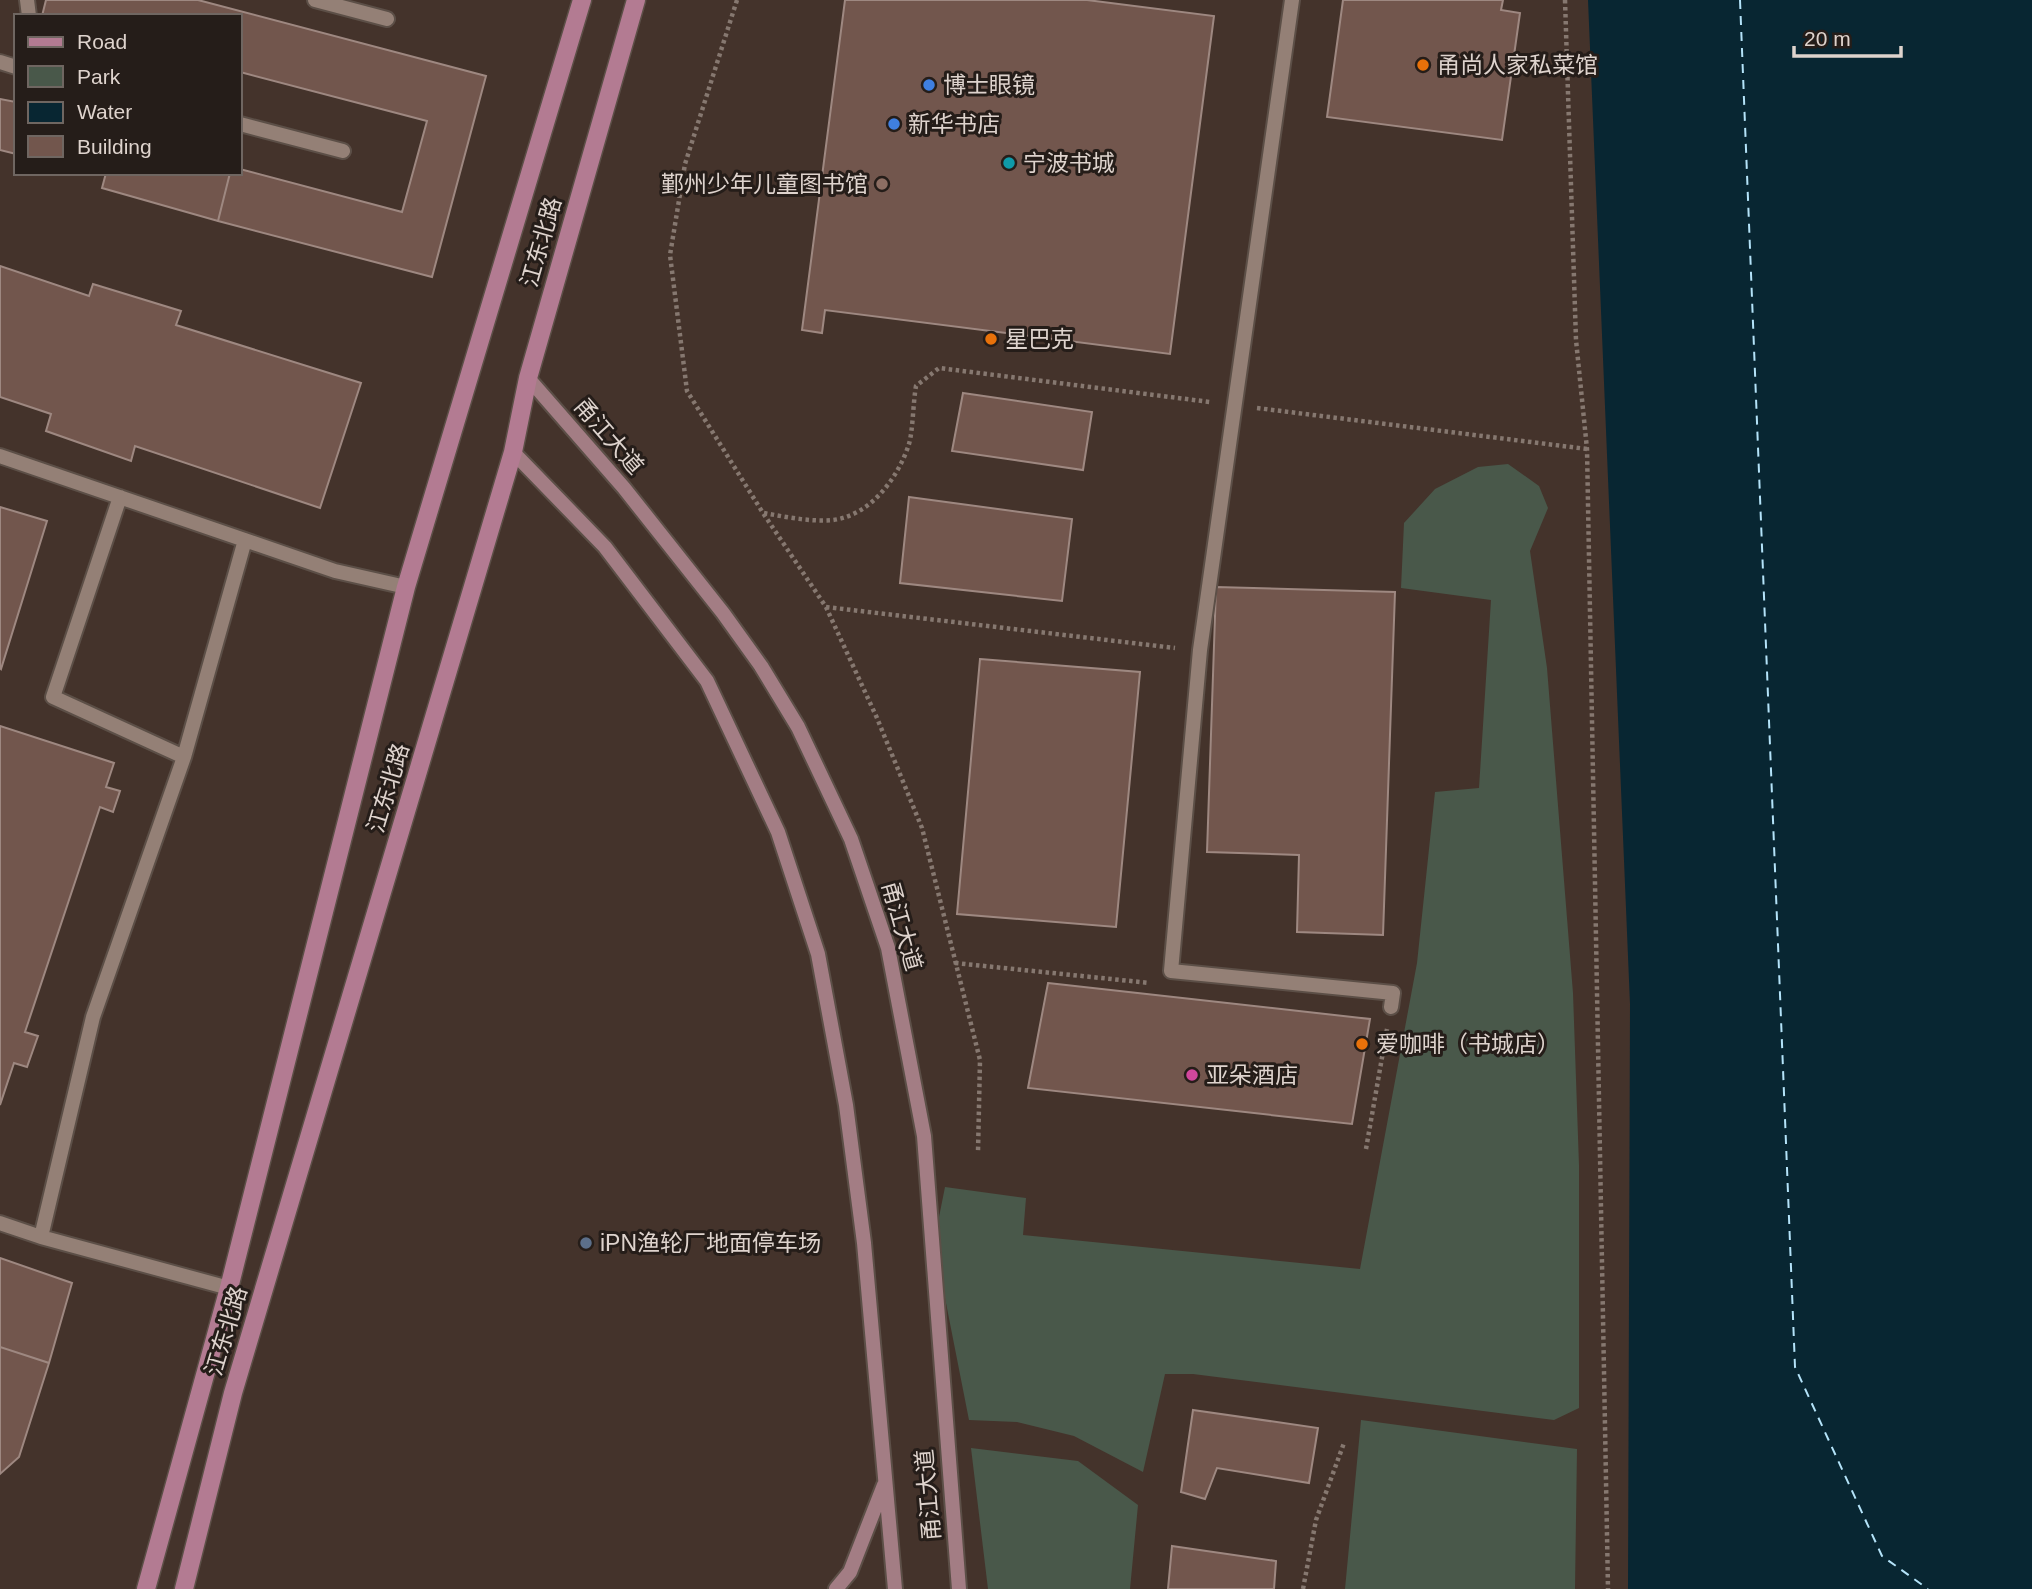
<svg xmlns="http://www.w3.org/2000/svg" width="2032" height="1589" font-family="Helvetica,'Noto Sans SC',sans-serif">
  <rect width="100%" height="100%" fill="#44332b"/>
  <path fill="#49584a" d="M1508 464 1539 486 1548 508 1530 551 1547 668 1573 993 1579 1165V1408L1554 1420 1193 1374H1165L1143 1472 1074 1436 1017 1422 969 1420 934 1242 945 1187 1026 1198 1023 1235 1360 1269 1417 963 1435 792 1479 788 1491 600 1401 588 1404 523 1435 489 1478 467Z
    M1361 1420 1577 1449 1575 1589H1345Z
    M971 1448 1078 1461 1138 1505 1130 1589H988Z"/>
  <path fill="#082632" d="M1588 0H2032V1589H1628L1630 1004Z"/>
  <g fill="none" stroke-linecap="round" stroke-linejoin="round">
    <path stroke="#b4e3f9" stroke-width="2" stroke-dasharray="9 7" stroke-linecap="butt" d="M1740 0 1795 1367 1882 1556 1928 1589"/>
  </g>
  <path fill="#72564d" stroke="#9e8881" stroke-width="2" d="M46 0H198L486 76 432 277 218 221 230 173H240V169L402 212 427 121 240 72V16H42Z
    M845 0H1087L1214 16 1170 354 825 310 822 333 802 330Z
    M1343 0H1503L1501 10 1520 13 1502 140 1327 117Z
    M0 99 16 102V154L0 150Z
    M106 173H230L218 221 102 188Z
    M0 266 89 296 93 284 181 311 176 325 361 383 320 508 135 446 131 461 46 431 51 414 0 397Z
    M963 393 1092 412 1083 470 952 451Z
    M909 497 1072 519 1062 601 900 583Z
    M0 507 47 521 1 669 0 668Z
    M1216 587 1395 592 1383 935 1297 932 1299 855 1207 852Z
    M980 659 1140 672 1116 927 957 914Z
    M0 726 114 763 106 787 120 791 113 812 100 807 25 1032 38 1036 27 1067 14 1063 0 1105Z
    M1048 983 1370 1019 1352 1124 1028 1088Z
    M0 1258 72 1283 49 1363 0 1347Z
    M0 1347 49 1363 19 1457 0 1474Z
    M1193 1410 1318 1428 1309 1483 1217 1468 1205 1499 1181 1492Z
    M1172 1546 1276 1561 1274 1589H1168Z"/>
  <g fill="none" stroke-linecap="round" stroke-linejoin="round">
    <defs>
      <path id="lane" d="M27 0 29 16
        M315 0 387 19
        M0 62 16 67
        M240 124 343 151
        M0 456 335 571 406 587
        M120 497 53 697 184 757
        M0 1223 41 1237 229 1288
        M41 1237 93 1017 184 757 245 540"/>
      <path id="street" d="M1292 0 1200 650 1171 971 1393 993 1391 1007"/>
      <path id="secondary" d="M528 378 624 488 723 613 761 666 798 727 851 839 888 948 924 1136 959 1589
        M513 452 605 547 707 681 778 832 818 954 846 1105 864 1243 895 1589
        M836 1589 850 1572 884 1485"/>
      <path id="primary" d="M146 1589 229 1288 406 587 582 0
        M184 1589 233 1393 513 452 528 378 636 0"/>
    </defs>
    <use href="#lane" stroke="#5c4f47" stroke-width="18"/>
    <use href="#street" stroke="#5c4f47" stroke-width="18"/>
    <use href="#secondary" stroke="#5c4f47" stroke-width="18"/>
    <use href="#primary" stroke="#5c4f47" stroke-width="21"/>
    <path stroke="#867870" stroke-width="4.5" stroke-dasharray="3.5 3.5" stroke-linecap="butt" d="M737 0 685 164 670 255 687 391 763 513 826 607 877 718 922 828 980 1060 978 1152
      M1565 0 1576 340 1587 449 1608 1589
      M1257 408 1587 449
      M764 513C786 517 810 522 833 520 871 515 898 478 909 444 913 430 913 403 916 386L939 368 1210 402
      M826 607 1175 648
      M955 963 1150 983
      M1366 1149 1387 1029
      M1303 1589 1316 1520 1344 1443"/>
    <use href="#lane" stroke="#948076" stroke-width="14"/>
    <use href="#street" stroke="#948076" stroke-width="14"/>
    <use href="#secondary" stroke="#a37d84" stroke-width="14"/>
    <use href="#primary" stroke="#b37b92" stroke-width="18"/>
  </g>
  <g fill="#e8710a" stroke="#251d19" stroke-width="2.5">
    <circle cx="1423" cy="65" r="7"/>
    <circle cx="991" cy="339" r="7"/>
    <circle cx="1362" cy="1044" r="7"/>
  </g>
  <g fill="#3f7fe0" stroke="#251d19" stroke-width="2.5">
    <circle cx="929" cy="85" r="7"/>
    <circle cx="894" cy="124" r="7"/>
  </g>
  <circle fill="#0f9aa8" stroke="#251d19" stroke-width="2.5" cx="1009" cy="163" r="7"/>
  <circle fill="#8d6e63" stroke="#251d19" stroke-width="2.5" cx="882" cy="184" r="7"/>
  <circle fill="#d1479c" stroke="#251d19" stroke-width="2.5" cx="1192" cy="1075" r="7"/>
  <circle fill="#5c6f8a" stroke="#251d19" stroke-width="2.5" cx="586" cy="1243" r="7"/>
  <g text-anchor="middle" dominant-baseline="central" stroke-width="6" stroke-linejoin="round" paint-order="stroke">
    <g font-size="23" fill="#ded3cd" stroke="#251d19" text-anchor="start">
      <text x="1437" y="65">甬尚人家私菜馆</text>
      <text x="943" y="85">博士眼镜</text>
      <text x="908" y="124">新华书店</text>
      <text x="1023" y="163">宁波书城</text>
      <text x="868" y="184" text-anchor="end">鄞州少年儿童图书馆</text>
      <text x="1005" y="339">星巴克</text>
      <text x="1376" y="1044">爱咖啡（书城店）</text>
      <text x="1206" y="1075">亚朵酒店</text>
      <text x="600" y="1243">iPN渔轮厂地面停车场</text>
    </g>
    <g font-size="23" fill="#ded3cd" stroke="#251d19">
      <text transform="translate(541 242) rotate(-74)">江东北路</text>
      <text transform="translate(609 436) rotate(49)">甬江大道</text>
      <text transform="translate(388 788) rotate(-73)">江东北路</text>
      <text transform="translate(902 926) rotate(74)">甬江大道</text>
      <text transform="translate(226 1331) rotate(-73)">江东北路</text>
      <text transform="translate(928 1495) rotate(-95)">甬江大道</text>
    </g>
  </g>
  <rect x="14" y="14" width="228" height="161" fill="#251d19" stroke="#6f6661" stroke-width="2"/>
  <rect x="28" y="37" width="35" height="10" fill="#b37b92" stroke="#6f6661" stroke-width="2"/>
  <text x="77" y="49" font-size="21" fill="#ded3cd">Road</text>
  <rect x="28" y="66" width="35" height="21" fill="#49584a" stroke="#6f6661" stroke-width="2"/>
  <text x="77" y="84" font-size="21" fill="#ded3cd">Park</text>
  <rect x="28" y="102" width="35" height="21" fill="#082632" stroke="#6f6661" stroke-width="2"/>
  <text x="77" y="119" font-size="21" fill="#ded3cd">Water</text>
  <rect x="28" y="136" width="35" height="21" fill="#72564d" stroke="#6f6661" stroke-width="2"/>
  <text x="77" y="154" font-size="21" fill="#ded3cd">Building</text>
  <path d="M1794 46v10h107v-10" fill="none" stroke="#ded3cd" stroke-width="3.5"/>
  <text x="1804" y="46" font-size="21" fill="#ded3cd" stroke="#251d19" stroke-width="5" paint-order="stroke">20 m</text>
</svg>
